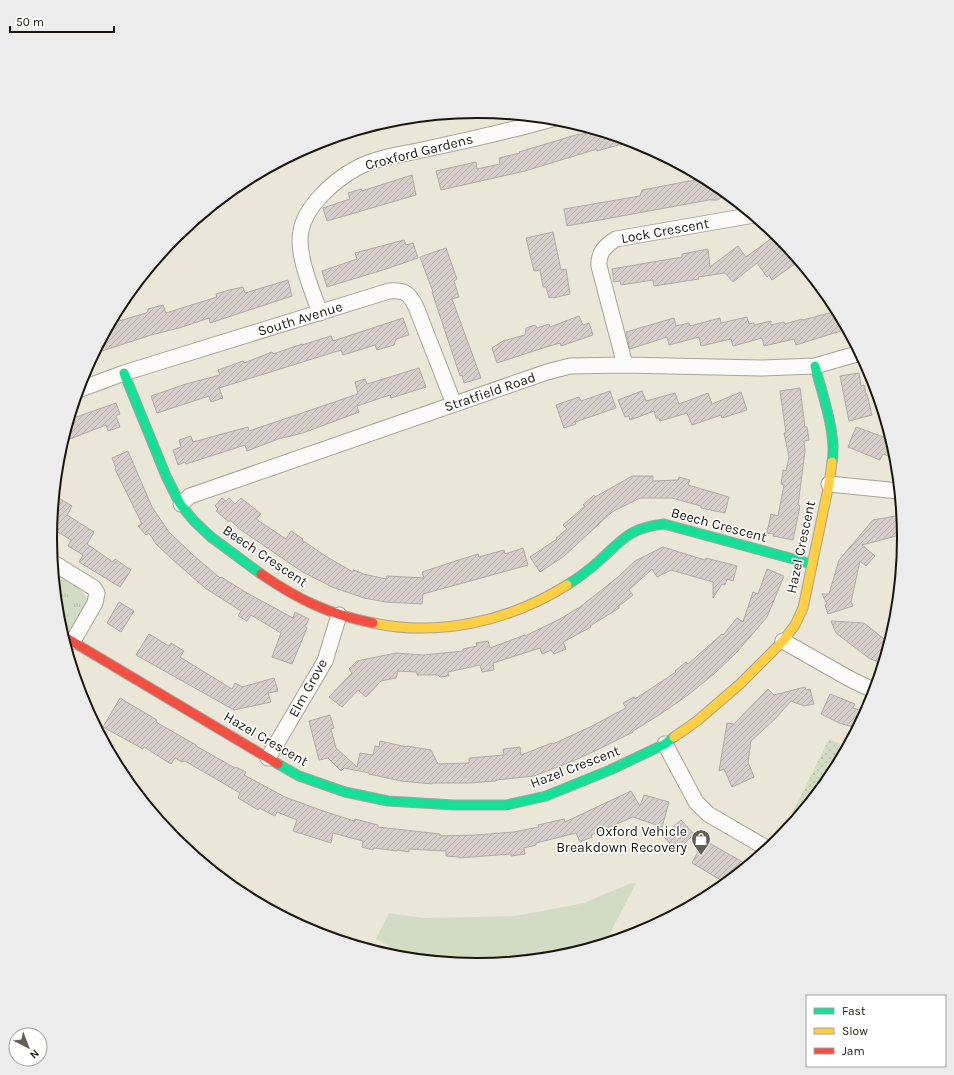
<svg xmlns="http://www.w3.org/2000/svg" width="954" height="1075" font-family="Karla,sans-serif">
  <defs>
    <pattern id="grass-tufts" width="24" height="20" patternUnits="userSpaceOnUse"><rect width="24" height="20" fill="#d2dcc4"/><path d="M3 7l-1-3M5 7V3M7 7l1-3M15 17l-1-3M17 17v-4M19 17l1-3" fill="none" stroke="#b4bca7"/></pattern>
    <pattern id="park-dots" width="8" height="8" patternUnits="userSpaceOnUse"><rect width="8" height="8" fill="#d2dcc4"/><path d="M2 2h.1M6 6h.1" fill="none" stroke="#b4bca7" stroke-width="1.8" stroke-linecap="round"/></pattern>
    <pattern id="building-hatch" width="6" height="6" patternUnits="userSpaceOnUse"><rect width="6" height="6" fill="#d6ceca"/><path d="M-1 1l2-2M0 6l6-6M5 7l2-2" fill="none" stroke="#b7b0ac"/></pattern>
  </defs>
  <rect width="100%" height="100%" fill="#eae6d8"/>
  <path fill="url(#grass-tufts)" d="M54 574C64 579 89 591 88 603L73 627 69 630 60 627 58 621Z"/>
  <path fill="url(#park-dots)" d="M829 739 847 747 832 775 780 838Z"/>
  <path fill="#d2dcc4" d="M631 883H636L605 943 560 956 477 964 413 958 376 939 389 913 424 918 516 916 584 903Z"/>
  <path fill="url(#building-hatch)" stroke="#b1aaa5" d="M597 130 632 141 597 151V149L525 171 441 190 436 171 476 162 477 169 500 164 499 158 520 153 519 152 579 134V135Z
    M412 175 416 195 327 221 323 208 350 199 348 193 361 189 362 191Z
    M705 178 714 183 728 194 717 200H709L567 226 564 209 640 196 642 190Z
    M553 232 561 270 566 269 570 294 553 298 552 297 549 298 546 287H543L540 270 534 271 526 238Z
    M772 238 782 251 788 247 799 261 772 280 769 275 767 277 757 263 733 282 725 273 698 277 699 279 654 286 653 280 621 285 620 281 614 282 612 269 682 257V254L708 249 710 267 738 246 746 257Z
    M404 240 406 245 413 243 418 258 386 269 327 287 322 271 357 259 355 253Z
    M446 248 457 279 454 281 459 297 452 299 481 378 464 383 462 375 460 376 432 292H433L420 257Z
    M288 280 292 296 210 323 209 318 179 328 151 335 93 354 109 324 146 313 148 311V309L163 305 166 313 217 297 216 294 229 290 243 287 245 293Z
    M833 312 834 315 839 313 847 329 796 345 794 339 764 346 762 338 733 346 731 339 701 346 699 337 669 345 667 337 630 349 626 332 674 318 676 326 689 323 690 326 720 318 721 323 747 317 749 324 754 323V325L771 321V325L784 322 785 324 802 319 803 320Z
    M579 316 583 325 589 323 593 335 561 346 560 343 543 348 497 363 492 348 503 341 525 335 526 328 535 325 537 328 549 324 550 327Z
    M403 318 409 335 396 339 394 345 377 350 375 345 343 355 341 350 219 388 223 398 211 402 209 396 157 413 151 396 186 384 220 375 218 370 243 361 244 363 272 352 273 354 302 344V345L331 336 333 341Z
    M419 368 426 387 391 398 390 395 357 406 359 412 303 433 278 439 247 451 245 445 186 464 185 462 178 465 173 450 181 447 179 440 191 436 193 442 248 427 249 431 358 394 355 382 365 379 367 384Z
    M859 373 861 386 864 385 866 394H867L872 415 849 421 840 376Z
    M800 388 805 427H807L809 440 804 441 805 451 798 505 800 506 793 540 773 536 774 534 767 533 771 514 778 516 784 485 781 484 783 470 786 471 789 457 784 433H786L780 391Z
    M610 391 616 408 575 422 576 424 564 428 556 405 579 397 581 401Z
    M642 391 646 401 675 393 679 404 708 393 712 404 741 392 747 410 722 418 721 415 692 425 687 413 660 421 659 418H656L654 411 630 420 629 416 625 417 618 400Z
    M116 403 120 414 116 416 120 427 108 431 106 425 62 442 68 420Z
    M856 427 892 440 896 459 883 454 880 460 848 447Z
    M128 451 152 507 169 532 193 555 220 578 221 577 247 593 293 618 295 612 309 619 305 627 307 628 292 664 272 657 281 633 251 615 247 621 238 616 241 611 205 588 173 560 156 544 149 533 146 535 138 526 142 524 115 469 116 468 112 458Z
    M632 476H653V481L678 480 679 477 690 480 688 485 729 497 725 513 701 508V506L672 498H640L612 512 563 557 540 572 530 557 557 539 556 538 567 529 563 525 585 506 583 505 594 495 595 497Z
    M54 495 72 506 67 515 94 532 87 544 113 562 115 559 131 570 120 587 79 562 83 555 68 546 71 540 51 528Z
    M222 498 226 501 229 498 235 504 241 498 261 514 256 519 286 539 291 531 303 539 302 540 327 557 353 572V570L362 573 363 574 386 579 387 576 424 578 422 572 465 558 478 554 479 557 504 550 505 554 523 548 528 565 423 594 422 604 386 602 364 598 332 587 301 571 241 530 230 520 229 522 216 511 218 509 215 506Z
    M902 515 904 536H896L862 545 875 556 866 566 860 561 851 602 853 606 828 614 825 605 827 604 822 594H829L839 560 873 520Z
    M663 547 705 560 706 558 737 566 733 581 727 579 725 585 722 584 713 598V582L671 570 657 577 652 569 629 590 633 595 619 606V608L590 626 591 627 563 642 566 649 554 654 551 650 542 654 540 648 493 663 494 670 482 672 480 665 448 672 449 676 440 677 438 675H417V672L398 671 396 678 381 681 366 697 358 690 342 707 329 697 352 673 349 669 357 661 396 653 423 655 463 651V649L477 646 476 643 488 641 490 648 525 635V636L560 619 580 607 618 577 635 561Z
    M767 569 784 576 767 617 737 652 714 674 688 695 659 715 633 731V732L601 748 573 761 534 776 496 780V781L469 783H432V784L401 781 369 774V773L344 768 341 771 328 758 319 760 309 721 330 715 334 728 331 729 336 748 357 767 360 753 373 755 375 746 379 747 380 741 407 747V746L431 750 438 764 469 763V758L504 755 503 749 513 748 520 747 521 755 552 743 553 744 590 727 626 708 623 703 634 697 635 699 676 672 675 671 686 662 688 664 722 634 723 635 737 618 743 622 753 592 758 594Z
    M119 602 134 611 121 632 107 623Z
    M831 621 864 623 889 643 883 663 870 659 836 633Z
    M149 634 169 646 171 643 184 651 180 657 232 689 235 683 242 687 274 678 278 691 268 693 271 702 234 710 136 655Z
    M805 687 806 690 810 689 814 704 804 706 791 701 775 719 751 741 748 762 754 777 732 787 724 769 719 771 727 723 734 724 768 689 774 695Z
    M830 694 855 704 853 708 866 712 857 728 839 723 821 714Z
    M120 698 157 720 156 722 196 745V746L235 768 236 767 246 772 244 775 285 797 323 811 354 821 355 819 378 825V827L440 834V836L475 835 514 832 539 827 538 825 564 819 565 822 631 791 640 806 644 795 669 802 662 827 633 817 591 835 592 837 580 842 576 833 536 843V845L524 848 525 854 511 856V854L459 858V857L446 856V851L409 849V852L397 850V851L374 848 373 850 362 847 363 841 333 833 331 843 293 831 297 820 277 812 275 816 259 808 258 810 238 798 240 793 185 761 182 762 175 758 171 764 144 747 143 749 103 727Z
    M681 820 694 834 677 851 663 836Z
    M704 840 732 856 748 865 726 883 692 863Z"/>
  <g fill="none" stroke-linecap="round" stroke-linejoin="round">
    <defs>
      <path id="street" d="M320 313C312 290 296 254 301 231 305 206 335 180 355 169 378 156 407 154 431 148 473 139 514 130 555 118
        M625 365 599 266C598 253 605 246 616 239L754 215
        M78 390 124 373 389 291C405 290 409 293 416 307L454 404
        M829 484 899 491
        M181 504 190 496 547 372 570 366 625 365 761 368 815 366 860 353
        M52 562 94 588 97 593 95 603 73 641
        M783 641 850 679 875 691
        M665 744 696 802 708 814 768 849
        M268 758 325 661 339 615"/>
      <path id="fast" d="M815 366C822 394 837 434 832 462
        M124 373 166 476 180 504 194 521 211 537 261 574
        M567 585C578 578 589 570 599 561 623 539 629 528 664 524L812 564
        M278 764 299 776 345 792 388 801 454 805H506L546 796 610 770 665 744 674 737"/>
      <path id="slow" d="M373 623C439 637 510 621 567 585
        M674 737 697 721 740 684 783 641 795 625 803 608 829 484 832 462"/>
      <path id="jam" d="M261 574C299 600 328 614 373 623
        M63 636 278 764"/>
    </defs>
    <use href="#street" stroke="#a6a398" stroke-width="17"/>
    <use href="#fast" stroke="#a6a398" stroke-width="11"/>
    <use href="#slow" stroke="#a6a398" stroke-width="11"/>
    <use href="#jam" stroke="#a6a398" stroke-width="11"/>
    <use href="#street" stroke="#fcfbf9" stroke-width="15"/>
    <use href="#fast" stroke="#16e098" stroke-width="9"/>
    <use href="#slow" stroke="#ffcf43" stroke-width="9"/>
    <use href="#jam" stroke="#f24e42" stroke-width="9"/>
  </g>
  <defs>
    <symbol id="shop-pin" viewBox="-11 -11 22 30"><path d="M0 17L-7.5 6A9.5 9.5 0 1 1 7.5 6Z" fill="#625f54" stroke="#fff"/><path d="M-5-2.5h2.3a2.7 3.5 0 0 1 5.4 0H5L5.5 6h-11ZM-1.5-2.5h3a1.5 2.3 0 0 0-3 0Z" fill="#fff"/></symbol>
  </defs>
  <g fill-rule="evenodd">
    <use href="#shop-pin" x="690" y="828" width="22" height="30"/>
  </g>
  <g text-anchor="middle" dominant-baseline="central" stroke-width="3" stroke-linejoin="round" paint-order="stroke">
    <g font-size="14" fill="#19170d" stroke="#fff">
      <text transform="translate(419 152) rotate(-14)">Croxford Gardens</text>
      <text transform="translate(665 231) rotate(-10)">Lock Crescent</text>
      <text transform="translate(300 319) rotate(-17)">South Avenue</text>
      <text transform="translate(490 392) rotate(-19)">Stratfield Road</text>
      <text transform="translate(719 525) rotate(15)">Beech Crescent</text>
      <text transform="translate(801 547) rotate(-78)">Hazel Crescent</text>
      <text transform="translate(265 556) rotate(34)">Beech Crescent</text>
      <text transform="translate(308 688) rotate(-61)">Elm Grove</text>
      <text transform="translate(266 739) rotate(30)">Hazel Crescent</text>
      <text transform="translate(575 767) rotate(-21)">Hazel Crescent</text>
    </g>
    <g font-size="14" fill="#19170d" stroke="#fff" text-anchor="end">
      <text x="687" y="831">Oxford Vehicle<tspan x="687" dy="16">Breakdown Recovery</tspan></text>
    </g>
  </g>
  <path d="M0 0H954V1075H0ZM57 538a420 420 0 1 1 840 0a420 420 0 1 1-840 0Z" fill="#edecec" fill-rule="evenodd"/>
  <path fill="none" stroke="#19170d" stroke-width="2" d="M57 538a420 420 0 1 1 840 0a420 420 0 1 1-840 0Z"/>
  <rect x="806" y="995" width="140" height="72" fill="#ffffff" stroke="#a3a29e"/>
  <rect x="814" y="1008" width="20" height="6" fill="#16e098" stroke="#a3a29e"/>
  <text x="842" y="1015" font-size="12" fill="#19170d">Fast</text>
  <rect x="814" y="1028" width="20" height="6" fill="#ffcf43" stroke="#a3a29e"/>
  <text x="842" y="1035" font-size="12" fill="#19170d">Slow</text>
  <rect x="814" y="1048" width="20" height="6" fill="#f24e42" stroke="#a3a29e"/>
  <text x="842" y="1055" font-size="12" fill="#19170d">Jam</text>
  <g transform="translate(28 1047) rotate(138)"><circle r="19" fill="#ffffff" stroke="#a3a29e"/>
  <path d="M0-3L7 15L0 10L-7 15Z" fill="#625f54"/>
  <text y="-6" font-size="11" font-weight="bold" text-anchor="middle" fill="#19170d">N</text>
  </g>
  <path d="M10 26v6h104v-6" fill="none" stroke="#19170d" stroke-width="2"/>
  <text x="16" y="26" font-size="12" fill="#19170d" stroke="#ffffff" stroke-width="3" paint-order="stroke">50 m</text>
</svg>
